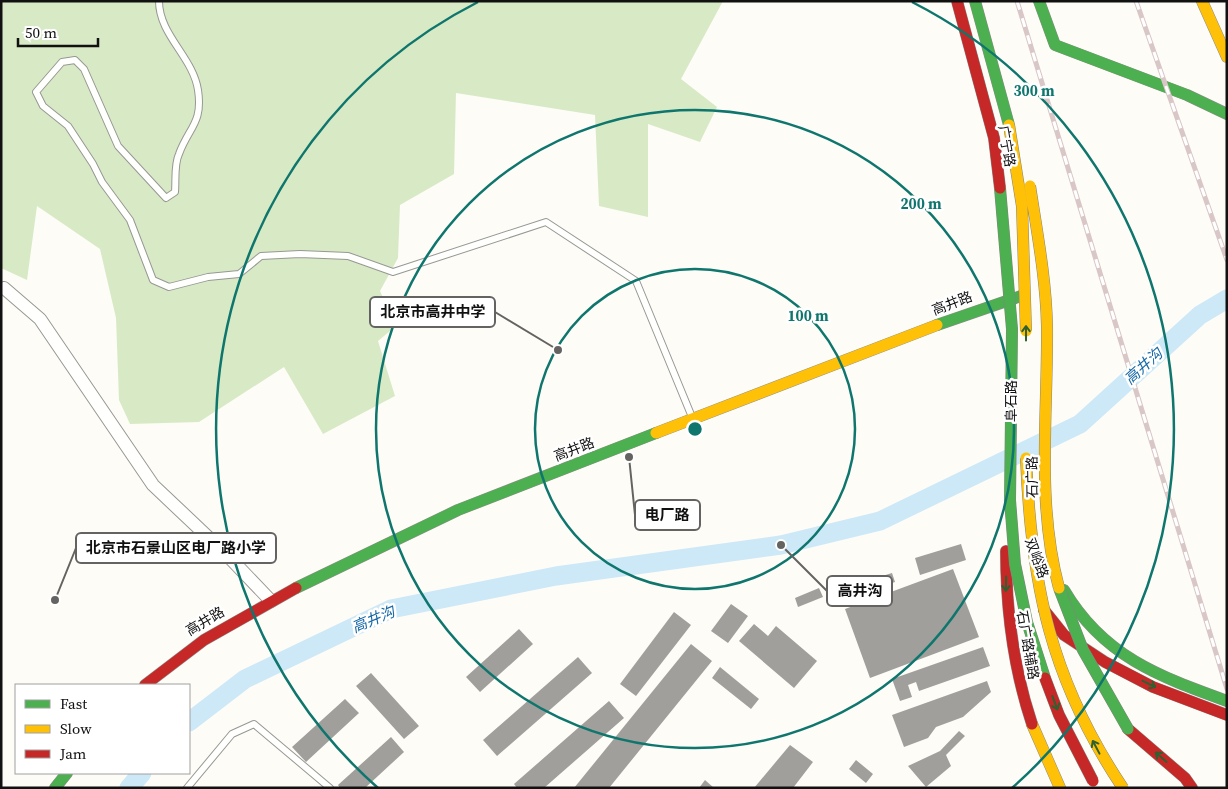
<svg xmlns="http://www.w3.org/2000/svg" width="1228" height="789" font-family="'Source Serif 4','Noto Sans SC',serif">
  <rect width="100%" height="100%" fill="#fdfcf7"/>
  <path fill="#d8eac5" d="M1 1H723L681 79 717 107 700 142 648 124V217L599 206 595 115 456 93 454 174 400 205 398 258 380 291 396 326 378 341 395 396 323 434 284 367 199 422 130 424 119 400 116 318 100 249 37 206 27 280 1 268Z"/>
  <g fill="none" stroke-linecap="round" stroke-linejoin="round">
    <path stroke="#cde8f7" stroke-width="19" d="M189 722 245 679 391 609 556 576 781 545 880 521 1080 424 1200 315 1227 299
      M129 788 142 773"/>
  </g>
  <path fill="#a19f9c" d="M961 544 966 560 920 575 915 558Z
    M953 569 979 637 870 678 845 609Z
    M892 573 895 582 876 588 873 579Z
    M819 588 823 597 798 607 795 598Z
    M731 604 748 616 728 643 711 631Z
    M674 612 691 625 636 696 620 684Z
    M754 624 768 636 776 626 817 661 794 688 739 641Z
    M519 629 533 644 480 692 466 677Z
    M691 644 712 661 609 788H574Z
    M983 647 990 666 919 691 916 682 908 685 912 697 900 701 892 679Z
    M578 657 592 673 497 756 483 740Z
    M720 667 759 699 751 709 712 678Z
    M371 673 419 726 404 739 356 686Z
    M987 681 991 692 963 717 936 727 928 738 904 747 892 715Z
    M345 699 359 713 306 762 292 747Z
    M609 701 624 718 544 788H517L514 784Z
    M959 731 965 736 946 755 951 766 926 787 908 766 940 751Z
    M391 737 404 752 365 788H340L338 785Z
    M790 745 813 762 793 788H754Z
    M856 760 873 774 866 783 849 769Z
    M705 780 714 788H699Z"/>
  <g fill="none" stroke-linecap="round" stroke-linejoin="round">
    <defs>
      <path id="lane" d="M159 1C159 35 193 57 198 90 203 123 189 127 179 154 174 164 176 180 175 192L166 198 118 146 84 69 75 60 62 62 36 92 43 106 68 126 93 164 102 182 130 220 153 280 169 287 208 277 239 274 261 256 300 254 348 256 393 272 546 222 636 281 692 417
        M187 788 232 734 254 724 330 788"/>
      <path id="street" d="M4 288 40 319 153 485 228 556 271 601"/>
      <path id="fast" d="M975 1 1009 125
        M1039 1 1055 45 1187 95 1227 114
        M937 325 1021 296
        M296 588 458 510 656 433
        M1064 590C1103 656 1158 676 1227 701
        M55 788 67 773"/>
      <path id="slow" d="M1202 1 1227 57
        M656 433 937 325
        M1032 724 1060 788"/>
      <path id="jam" d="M1006 551C1006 611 1013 667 1032 724
        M1044 610 1064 635 1105 662 1153 687 1227 715
        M145 685 204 640 296 588
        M1128 729 1185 778 1192 788"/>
    </defs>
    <use href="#lane" stroke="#979795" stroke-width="8"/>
    <use href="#street" stroke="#979795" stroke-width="14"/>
    <use href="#fast" stroke="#8e8d8b" stroke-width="12"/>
    <use href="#slow" stroke="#8e8d8b" stroke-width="12"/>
    <use href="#jam" stroke="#8e8d8b" stroke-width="12"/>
    <use href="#lane" stroke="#fffffe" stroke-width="6"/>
    <use href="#street" stroke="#fffffe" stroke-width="12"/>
    <use href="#fast" stroke="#4caf50" stroke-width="11"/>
    <use href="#slow" stroke="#ffc107" stroke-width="11"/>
    <use href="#jam" stroke="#c62828" stroke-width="11"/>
    <defs>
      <path id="rail" d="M1017 1 1227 689
        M1136 1 1227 260"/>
    </defs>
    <use href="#rail" stroke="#d9c6c7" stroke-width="5"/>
    <use href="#rail" stroke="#fff" stroke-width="3" stroke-dasharray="9" stroke-linecap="butt"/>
    <defs>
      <path id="fast-bridge" d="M1000 188 1012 329 1010 500 1015 564 1027 622 1045 678
        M1059 588 1083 650 1128 729"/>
      <path id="slow-bridge" d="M1009 125 1022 206 1026 331
        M1030 186C1037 232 1046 279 1047 326 1048 413 1036 503 1059 588
        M1026 458C1031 585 1051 681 1123 788"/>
      <path id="jam-bridge" d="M957 1 994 138 1000 188
        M1045 678 1059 715 1093 781"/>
    </defs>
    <use href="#fast-bridge" stroke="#858482" stroke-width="12" stroke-linecap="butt"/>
    <use href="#slow-bridge" stroke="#858482" stroke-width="12" stroke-linecap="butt"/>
    <use href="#jam-bridge" stroke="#858482" stroke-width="12" stroke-linecap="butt"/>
    <use href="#fast-bridge" stroke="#4caf50" stroke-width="11"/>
    <use href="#slow-bridge" stroke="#ffc107" stroke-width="11"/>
    <use href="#jam-bridge" stroke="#c62828" stroke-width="11"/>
  </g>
  <defs><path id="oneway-shaft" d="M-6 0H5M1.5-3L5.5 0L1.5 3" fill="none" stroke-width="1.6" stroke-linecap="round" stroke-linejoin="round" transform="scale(1.25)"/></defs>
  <g stroke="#2e6030">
    <use href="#oneway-shaft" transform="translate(1026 333) rotate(-90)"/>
    <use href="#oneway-shaft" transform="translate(1006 584) rotate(91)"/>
    <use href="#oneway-shaft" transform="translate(1149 684) rotate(26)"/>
    <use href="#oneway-shaft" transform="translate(1055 703) rotate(69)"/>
    <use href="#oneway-shaft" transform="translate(1096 747) rotate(-118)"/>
    <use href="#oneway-shaft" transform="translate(1161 757) rotate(-139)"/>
  </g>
  <g fill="none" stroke="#0f766e" stroke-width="2.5">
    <circle cx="695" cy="429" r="160"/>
    <circle cx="695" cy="429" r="319"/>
    <path d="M378 788A479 479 0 0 1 478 2M912 2A479 479 0 0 1 1012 788"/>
  </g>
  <g text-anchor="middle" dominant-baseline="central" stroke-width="5" stroke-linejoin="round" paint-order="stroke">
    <g font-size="14" fill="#111" stroke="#fff">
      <text transform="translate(1007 146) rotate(80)">广宁路</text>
      <text transform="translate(952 303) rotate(-21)">高井路</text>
      <text transform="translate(1011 401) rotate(-90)">阜石路</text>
      <text transform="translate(574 449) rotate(-21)">高井路</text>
      <text transform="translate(1032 477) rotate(-91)">石广路</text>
      <text transform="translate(1037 558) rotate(70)">双峪路</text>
      <text transform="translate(205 621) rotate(-31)">高井路</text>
      <text transform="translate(1028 645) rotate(80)">石广路辅路</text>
    </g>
    <g font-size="15" font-style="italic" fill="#1768a6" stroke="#fff">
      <text transform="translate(1143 366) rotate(-42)">高井沟</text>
      <text transform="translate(373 619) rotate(-23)">高井沟</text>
    </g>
  </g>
  <circle cx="695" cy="429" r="8" fill="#0f766e" stroke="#fff" stroke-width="2.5"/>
  <g font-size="15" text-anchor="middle" font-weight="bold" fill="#0f766e" stroke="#fff" stroke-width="5" stroke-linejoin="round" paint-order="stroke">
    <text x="1034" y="96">300 m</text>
    <text x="921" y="209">200 m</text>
    <text x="808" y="321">100 m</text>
  </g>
  <path fill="none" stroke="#646362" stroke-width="2" d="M558 350L495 312M629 457L635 515M55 600L76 548M781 545L827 591"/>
  <g fill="#646362" stroke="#fff" stroke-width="2">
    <circle cx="558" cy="350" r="5"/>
    <circle cx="629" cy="457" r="5"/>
    <circle cx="55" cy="600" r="5"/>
    <circle cx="781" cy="545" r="5"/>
  </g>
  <g fill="#fff" stroke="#646362" stroke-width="2">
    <rect x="370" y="297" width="125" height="30" rx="5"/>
    <rect x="635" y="500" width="65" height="30" rx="5"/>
    <rect x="76" y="533" width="200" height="30" rx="5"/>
    <rect x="827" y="576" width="65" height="30" rx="5"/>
  </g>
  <g font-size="15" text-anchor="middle" font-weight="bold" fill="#111">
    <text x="433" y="317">北京市高井中学</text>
    <text x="667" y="520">电厂路</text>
    <text x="176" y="553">北京市石景山区电厂路小学</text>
    <text x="860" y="596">高井沟</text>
  </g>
  <rect width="1228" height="789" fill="none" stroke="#111111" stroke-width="5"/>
  <rect x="15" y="684" width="175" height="90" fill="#ffffff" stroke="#a0a0a0"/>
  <rect x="25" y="700" width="25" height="8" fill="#4caf50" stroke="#a0a0a0"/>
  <text x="60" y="709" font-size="15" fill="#111111">Fast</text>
  <rect x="25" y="725" width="25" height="8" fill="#ffc107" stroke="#a0a0a0"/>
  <text x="60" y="734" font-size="15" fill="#111111">Slow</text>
  <rect x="25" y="750" width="25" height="8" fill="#c62828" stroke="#a0a0a0"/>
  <text x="60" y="759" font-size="15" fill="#111111">Jam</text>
  <path d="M18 38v8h80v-8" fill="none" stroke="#111111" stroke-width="2.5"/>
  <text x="25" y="38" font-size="15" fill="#111111" stroke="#ffffff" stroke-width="4" paint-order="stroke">50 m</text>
</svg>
